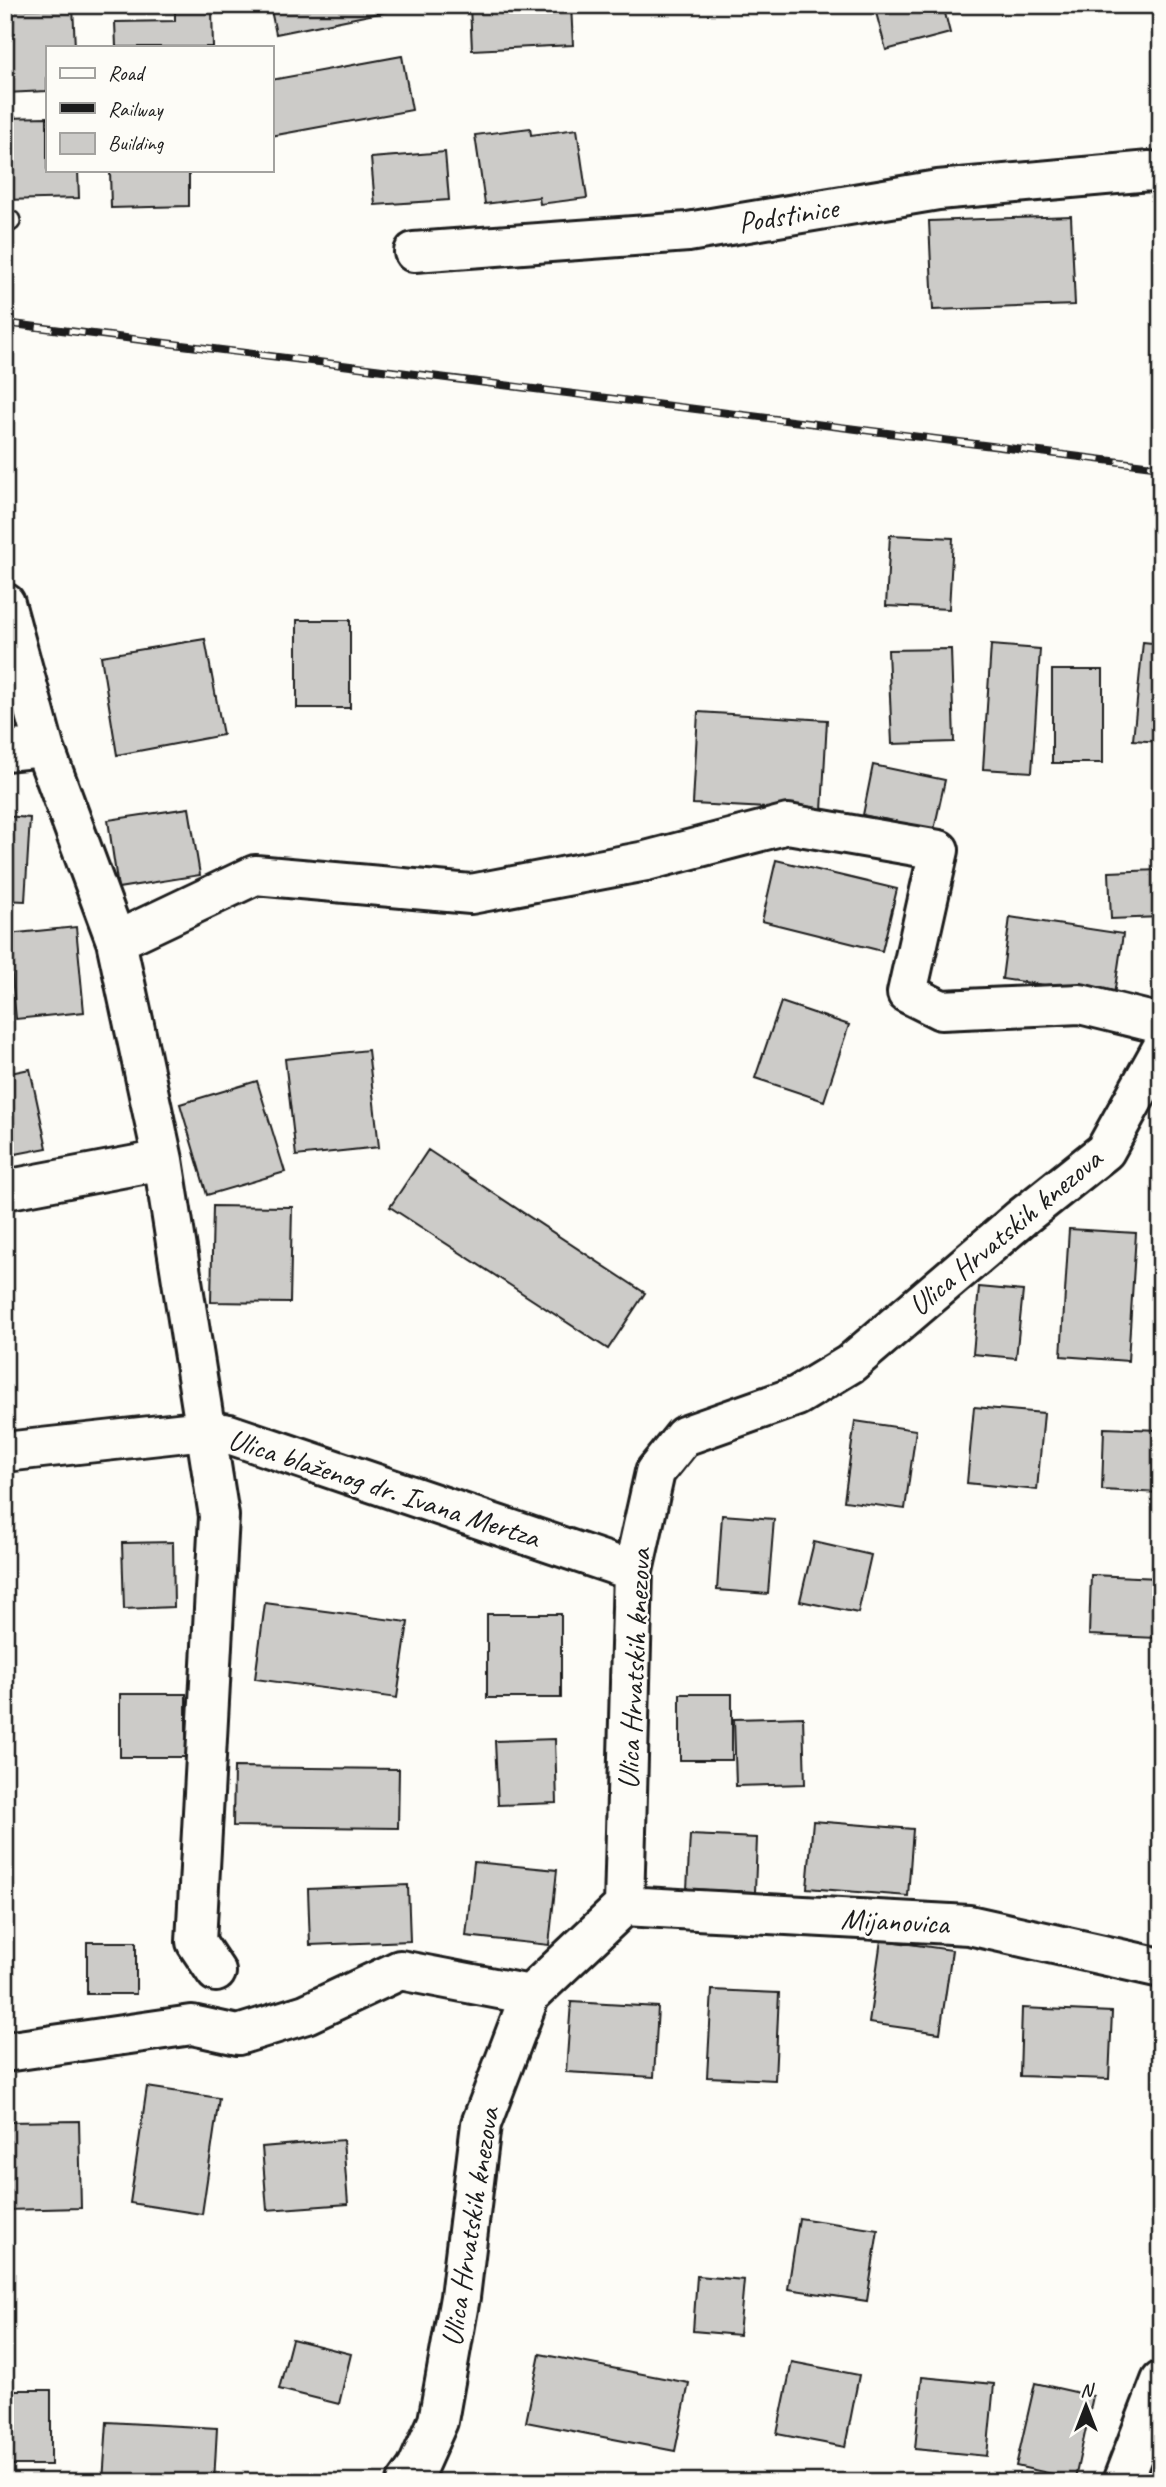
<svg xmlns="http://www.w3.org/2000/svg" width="1166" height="2487" font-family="Caveat,sans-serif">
  <rect width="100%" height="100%" fill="#fdfcf7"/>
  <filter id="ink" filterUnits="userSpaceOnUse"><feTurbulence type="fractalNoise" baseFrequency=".0143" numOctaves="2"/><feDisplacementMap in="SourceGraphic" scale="14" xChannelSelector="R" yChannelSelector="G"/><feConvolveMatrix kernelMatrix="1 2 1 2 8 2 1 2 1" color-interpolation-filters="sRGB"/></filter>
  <g filter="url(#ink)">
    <path fill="#cccbc8" stroke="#1c1c1c" stroke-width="2" d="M270 5H414V6L276 34Z
      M470 5H571L573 45 472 50Z
      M874 5H943L950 33 886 50Z
      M73 7 75 47H47V91L5 93V10Z
      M212 10 213 47H116L115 22 175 21V11Z
      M402 56 412 110 271 136V80Z
      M47 117V170H78L79 198 5 200V118Z
      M530 128 531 135 577 129 587 198 540 204 539 197 485 204 475 135Z
      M445 152 449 200 375 205 371 158Z
      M110 170H189V206L111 208Z
      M1071 216 1075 305 933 310 929 221Z
      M890 535 953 538 949 609 886 606Z
      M297 620H350V708H297Z
      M205 639 223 735 117 755 101 656Z
      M1143 642 1161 644V742L1133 740Z
      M991 645 1040 649 1032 772 983 769Z
      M951 649 954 742 892 744 888 650Z
      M1052 670H1103V763H1052Z
      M698 712 827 720 822 811 693 804Z
      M873 765 945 780 934 830 863 815Z
      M189 808 200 875 118 888 108 820Z
      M5 816 30 818 25 901 5 900Z
      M776 860 897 889 882 951 762 921Z
      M1158 870 1160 917 1111 919 1109 872Z
      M1010 917 1123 934 1114 995 1002 979Z
      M76 927 84 1012 16 1019 8 934Z
      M781 1002 849 1025 824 1101 755 1078Z
      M368 1050 379 1147 296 1156 285 1059Z
      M30 1069 47 1148 5 1156V1074Z
      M257 1081 285 1172 207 1195 180 1104Z
      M428 1150 645 1293 608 1349 390 1207Z
      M213 1206 292 1207 290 1303 211 1302Z
      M1069 1229 1136 1233 1128 1361 1061 1356Z
      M979 1287 1023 1291 1016 1358 973 1354Z
      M974 1407 1044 1413 1037 1490 967 1483Z
      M855 1421 916 1430 905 1509 844 1501Z
      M1104 1428 1161 1430V1493L1102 1490Z
      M722 1515 774 1519 768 1594 717 1590Z
      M173 1542 174 1607 124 1609 122 1543Z
      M814 1542 871 1555 858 1613 800 1601Z
      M1091 1575 1159 1578 1157 1638 1089 1635Z
      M265 1603 408 1622 397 1698 255 1679Z
      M487 1614H561V1698H487Z
      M120 1694H186V1757H120Z
      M680 1694H732V1760H680Z
      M803 1717 805 1784 736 1786 734 1719Z
      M555 1739 557 1803 498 1805 495 1741Z
      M234 1767 399 1769 398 1828 233 1826Z
      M813 1821 913 1829 908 1896 807 1888Z
      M690 1835 757 1838 755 1892 687 1889Z
      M474 1862 557 1870 549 1945 466 1936Z
      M408 1885 410 1941 310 1945 308 1889Z
      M881 1940 952 1950 940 2033 869 2023Z
      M87 1942H136V1994H87Z
      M712 1990 779 1993 775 2080 707 2077Z
      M571 2002 658 2007 654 2077 566 2072Z
      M1022 2008 1112 2012 1109 2079 1020 2076Z
      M147 2087 219 2098 202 2214 130 2203Z
      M79 2121 81 2208 5 2210V2122Z
      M343 2140 348 2204 267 2210 262 2147Z
      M799 2218 878 2230 867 2301 788 2289Z
      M697 2276 744 2280 739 2335 693 2331Z
      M292 2339 351 2354 339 2404 279 2389Z
      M540 2354 689 2383 675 2451 526 2422Z
      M792 2362 859 2375 845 2447 777 2434Z
      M922 2377 994 2384 987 2456 915 2449Z
      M1035 2383 1093 2396 1075 2479 1016 2466Z
      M5 2390H51V2465H5Z
      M107 2422 217 2428 214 2482H103Z"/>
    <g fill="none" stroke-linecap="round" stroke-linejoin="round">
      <defs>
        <path id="lane" d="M5 221H10"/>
        <path id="street" d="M414 252 688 232 938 190 1150 171 1161 174
          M5 603 44 747 116 941 163 1160 219 1516 196 1942 216 1972
          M5 751 44 747
          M116 941 255 875 471 894 646 861 788 824 939 850 907 993 941 1010 1080 1004 1161 1024
          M5 1190 163 1160
          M5 1452 205 1430 229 1434 633 1571
          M624 1906 969 1925 1161 1968
          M5 2052 192 2025 238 2035 306 2014 400 1970 530 1995
          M407 2482 417 2468 438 2421 460 2297 481 2124 530 1995 624 1906 633 1571 655 1472 684 1436 797 1396 850 1364 1021 1218 1105 1151 1161 1050
          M1122 2482 1161 2381"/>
      </defs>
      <use href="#lane" stroke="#1c1c1c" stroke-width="24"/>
      <use href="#street" stroke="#1c1c1c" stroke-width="44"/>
      <use href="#lane" stroke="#fdfcf7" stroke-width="19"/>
      <use href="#street" stroke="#fdfcf7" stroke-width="38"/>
      <defs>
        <path id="rail" d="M5 323 1161 467"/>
      </defs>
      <use href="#rail" stroke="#1c1c1c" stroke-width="8"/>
      <use href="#rail" stroke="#fdfcf7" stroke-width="5" stroke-dasharray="16" stroke-linecap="butt"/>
    </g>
  </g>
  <g text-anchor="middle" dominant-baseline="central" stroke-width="5" stroke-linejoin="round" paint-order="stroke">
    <g font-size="30" fill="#1c1c1c" stroke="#fdfcf7">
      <text transform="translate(788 215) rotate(-9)">Podstinice</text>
      <text transform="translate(1005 1232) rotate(-40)">Ulica Hrvatskih knezova</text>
      <text transform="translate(384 1488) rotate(18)">Ulica blaženog dr. Ivana Mertza</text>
      <text transform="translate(634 1669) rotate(-87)">Ulica Hrvatskih knezova</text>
      <text transform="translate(895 1921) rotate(3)">Mijanovica</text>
      <text transform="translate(470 2227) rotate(-81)">Ulica Hrvatskih knezova</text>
    </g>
  </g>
  <rect width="1166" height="2487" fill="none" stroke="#fdfcf7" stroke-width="28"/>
  <rect x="14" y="14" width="1138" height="2459" fill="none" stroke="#1c1c1c" stroke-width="2.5" filter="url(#ink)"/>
  <rect x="46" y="46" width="228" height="126" fill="#fdfcf7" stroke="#a3a29f" stroke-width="2"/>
  <rect x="60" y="68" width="35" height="10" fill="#fdfcf7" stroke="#a3a29f" stroke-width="2"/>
  <text x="108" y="80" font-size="21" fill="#1c1c1c">Road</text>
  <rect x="60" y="103" width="35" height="10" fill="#1c1c1c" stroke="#a3a29f" stroke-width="2"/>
  <text x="108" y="116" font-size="21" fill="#1c1c1c">Railway</text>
  <rect x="60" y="133" width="35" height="21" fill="#cccbc8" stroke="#a3a29f" stroke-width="2"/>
  <text x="108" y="150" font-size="21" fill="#1c1c1c">Building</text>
  <g transform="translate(1086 2406)" stroke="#fdfcf7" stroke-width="5" paint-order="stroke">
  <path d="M0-5L12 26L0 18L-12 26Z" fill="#1c1c1c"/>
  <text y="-10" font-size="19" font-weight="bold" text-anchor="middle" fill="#1c1c1c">N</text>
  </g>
</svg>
